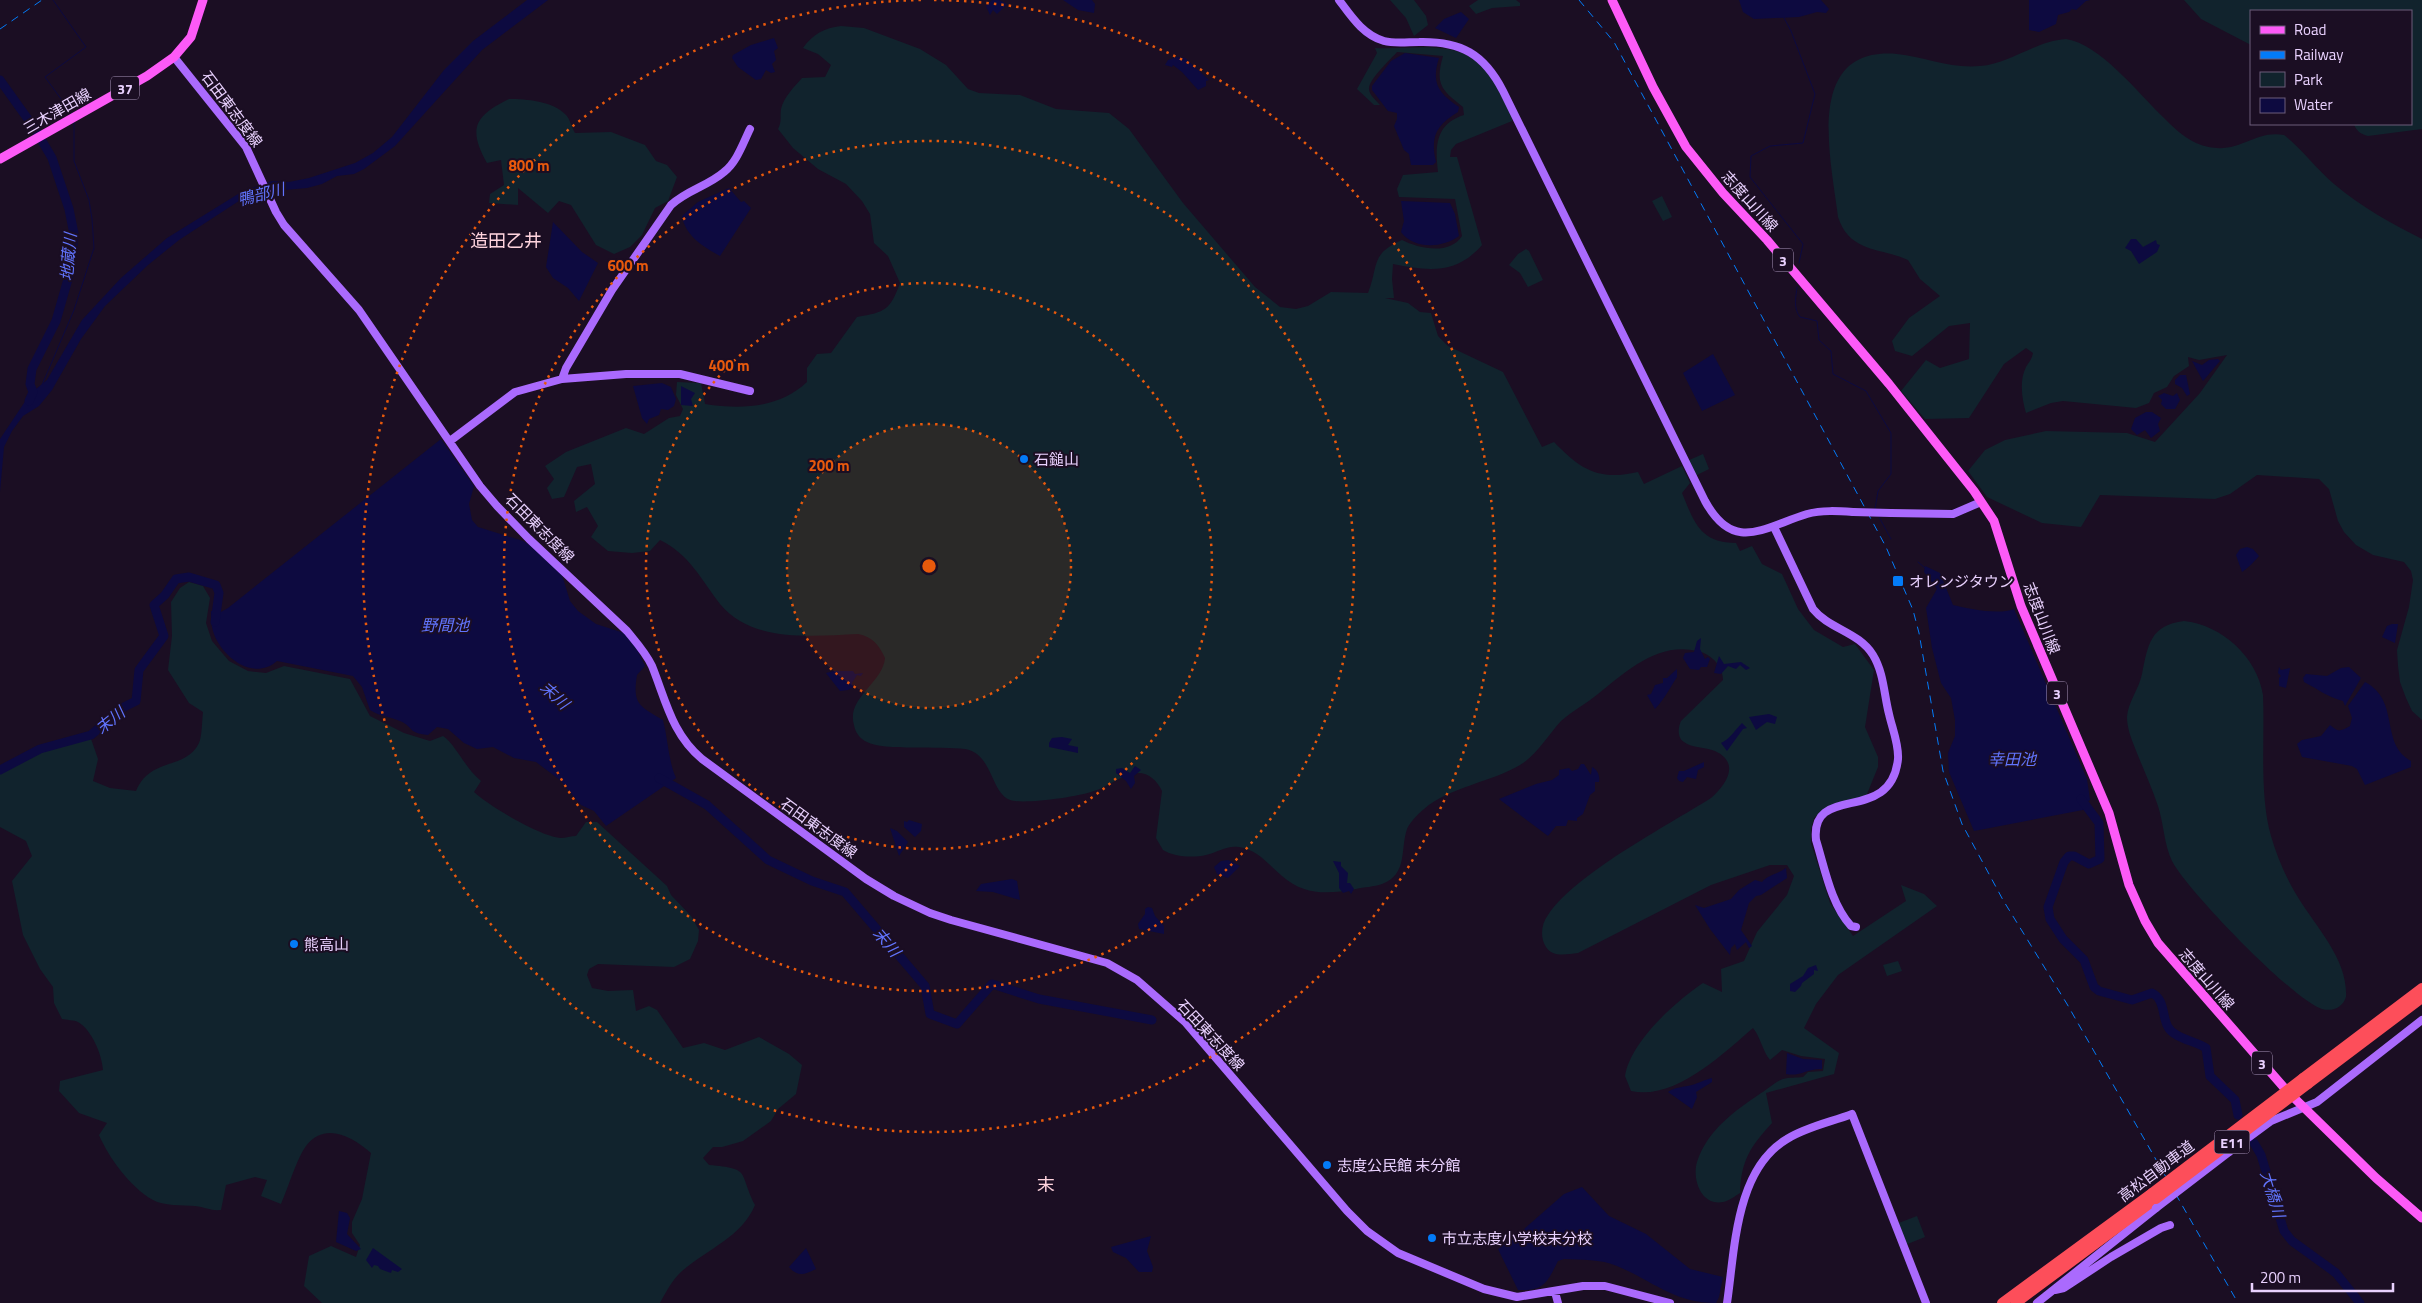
<svg xmlns="http://www.w3.org/2000/svg" width="2422" height="1303" font-family="'Titillium Web','Noto Sans JP',sans-serif">
  <rect width="100%" height="100%" fill="#1b0e23"/>
  <path fill="#11232d" d="M1390 0H1414L1426 16 1428 25 1414 36 1406 18Z
    M1478 0H1516L1520 3V6L1492 8 1476 14 1469 6Z
    M2184 0H2422V129L2368 136C2361 134 2356 131 2354 124H2411V11H2251V45L2201 19Z
    M841 26 864 28 920 49 946 65 968 89 979 93 1020 95 1056 109 1109 113 1129 129 1183 203 1255 287 1280 307 1296 309 1308 306 1331 292 1368 293C1379 265 1370 254 1402 240 1418 248 1449 256 1462 236L1455 199 1399 197 1397 189 1403 175 1438 172C1435 147 1435 124 1464 115L1463 107C1441 90 1435 84 1443 56L1397 52C1391 59 1368 80 1369 89 1369 95 1377 101 1380 105H1374L1357 89 1377 53 1375 48C1413 50 1461 37 1488 72 1498 85 1505 103 1512 117V121L1456 144 1451 150 1450 157H1457L1482 245C1456 275 1428 271 1393 264L1392 279 1394 298H1385L1408 303 1420 312 1431 313 1438 336 1448 346 1503 372 1542 447 1554 442C1581 470 1599 481 1638 472L1644 484 1682 466 1690 483 1682 493C1694 522 1700 543 1736 543L1740 551 1752 546 1762 564 1782 574 1798 609 1814 630 1843 647 1855 644 1874 670 1865 727 1878 757V767L1865 799 1837 803 1823 810 1814 818 1811 829V843L1830 903 1853 936 1906 901 1901 885 1924 894 1937 906 1838 975 1816 1004 1804 1028 1839 1053 1834 1074 1766 1093 1772 1123C1751 1146 1741 1160 1740 1193 1735 1196 1729 1201 1723 1202 1701 1206 1692 1179 1697 1162 1708 1129 1735 1111 1761 1093 1768 1089 1776 1081 1783 1079 1789 1077 1797 1078 1803 1077L1808 1072 1823 1071 1825 1059 1801 1056 1782 1050 1770 1060C1762 1050 1761 1038 1753 1028 1723 1054 1674 1101 1631 1091L1625 1076C1631 1041 1675 1002 1703 983L1722 992 1721 969 1744 961 1757 932 1787 895 1794 876 1787 865H1770L1711 885 1578 953C1567 954 1553 958 1546 947 1540 938 1541 924 1548 915 1576 873 1667 826 1711 798 1726 785 1741 763 1715 751 1705 747 1692 748 1684 742 1677 738 1678 727 1681 721L1723 680C1723 667 1713 656 1701 652 1659 640 1627 671 1598 694 1586 704 1572 711 1561 721 1548 735 1537 755 1520 765 1492 782 1449 787 1424 809 1418 814 1410 822 1407 829 1400 850 1408 874 1382 884 1374 887 1364 887 1356 889 1328 894 1305 896 1282 876 1268 864 1258 850 1239 847 1227 845 1218 852 1206 855 1193 858 1174 857 1163 850L1156 838 1162 791C1157 780 1148 772 1136 773 1121 775 1108 787 1094 791 1077 797 1032 803 1015 801 990 799 995 754 965 749 942 746 883 751 867 742 860 739 855 732 854 725 846 698 883 683 885 658 879 645 873 637 858 634 812 636 752 643 720 604 701 579 689 554 660 540L650 551 632 553 608 551 591 537 598 526 587 507 576 512 574 501 595 484 591 464 577 467 564 497 552 499 547 488 554 479 545 466 566 452 626 428 644 434 669 418 680 416 683 409 676 395 677 382 701 383 705 404C742 410 779 408 807 382V368L817 354 831 353 857 317C886 312 890 310 900 283L888 256 874 243 870 214 862 201 846 184 818 169 793 148 778 129C782 121 780 118 781 109 784 97 794 87 802 78L825 77 831 65 818 54 803 48C813 34 824 28 841 26Z
    M2066 39C2100 44 2138 93 2163 117 2173 127 2183 137 2196 143 2237 160 2251 129 2284 135 2302 149 2316 169 2334 184 2361 207 2391 223 2422 239V720L2412 711 2406 698 2400 682 2398 666 2397 650 2409 607 2413 580 2411 571 2404 562 2373 555 2356 545 2344 532 2338 521 2329 489 2319 479 2257 475 2230 494 2215 499 2100 495 2081 527 2042 523 1987 497 1968 471 1985 450 2005 440 2046 431 2127 433 2155 442 2200 393 2227 355 2199 360 2188 357 2189 366 2174 376 2167 387 2154 393 2149 403 2136 408 2063 401 2051 403 2026 413C2022 399 2019 381 2026 367 2029 362 2032 359 2033 353L2026 348 2004 364 1969 418 1925 419 1901 391 1926 360 1940 368 1969 359 1970 323 1949 326 1912 356 1895 351 1892 341 1909 318 1940 296 1920 279 1908 260C1879 247 1850 253 1838 217 1831 159 1803 46 1897 54 1924 57 1952 69 1980 66 2010 64 2035 41 2066 39Z
    M509 99C526 99 553 101 566 115 570 119 572 128 575 133L611 132 645 145 656 161 667 165 677 177 668 201 655 208 642 235 630 247 614 254 596 245 571 205 559 201 548 213 518 188V205L489 203 490 194 504 185 501 160 487 163C468 129 474 116 509 99Z
    M1662 196 1672 217 1663 221 1652 201Z
    M1526 249 1529 251 1543 280 1528 287 1520 273 1509 265 1518 254Z
    M1703 454 1709 469 1695 476 1687 461Z
    M189 582 203 586 210 598 206 623 212 641 229 661 248 671 266 673 284 666 350 679 370 716 404 733 430 741 443 736C457 746 464 767 481 781L474 792C489 806 541 837 561 838 566 838 571 836 576 836L586 822H597L667 886 671 895 691 916 699 930 698 941 690 959 674 967 598 964 589 969 587 975 592 988 608 991 633 990 636 1011 649 1006 657 1010 683 1048 704 1043 725 1050 759 1037 789 1054 802 1065 796 1094 778 1109 771 1121 743 1141 722 1147H713L703 1158 709 1165C752 1169 738 1171 755 1205 742 1237 707 1249 682 1271 672 1280 666 1292 660 1303H322L304 1286 309 1256 331 1246 356 1257 360 1245 352 1233V1222L362 1199 371 1153C353 1137 325 1121 306 1146 297 1158 288 1188 281 1204L261 1196 267 1180 255 1177 226 1185 221 1210C211 1211 205 1207 195 1206 183 1205 163 1206 153 1200 130 1187 109 1158 99 1135L107 1123 79 1113 59 1091 60 1081 103 1070C102 1055 92 1030 78 1022 74 1020 66 1020 62 1019L54 1003 53 987 40 969 23 935 12 881 32 856 26 841 0 827V770L11 760 30 759 59 741 89 733 98 759 93 781 110 788 136 791C151 756 185 771 199 743 202 737 202 720 203 712L189 703 168 670 172 636 171 602 180 588Z
    M2184 621C2222 625 2257 657 2263 695 2265 739 2259 794 2271 836 2277 857 2287 880 2299 899 2317 928 2348 960 2346 997 2343 1007 2333 1012 2322 1009 2294 1001 2186 889 2172 861 2164 844 2164 825 2158 806 2151 785 2141 764 2133 743 2130 735 2127 726 2127 717 2128 702 2139 689 2142 674 2148 645 2150 625 2184 621Z
    M1898 961 1902 971 1887 976 1883 965Z
    M1917 1216 1925 1237 1905 1245 1896 1224Z"/>
  <path fill="#0d0a40" d="M527 0H548L482 50 395 146 364 169 354 174 337 176 322 184 307 188 262 192 245 197 179 240 148 265 105 306 81 339 52 390 39 406 23 416 12 431 4 447 0 492V439L30 394 47 380 82 320 121 278 167 238 243 191 272 181 289 182 309 178 355 163 373 153 392 137 444 70 473 41Z
    M992 0H999L1007 4 997 14 993 10 990 15 986 6Z
    M1063 0H1092L1095 4 1094 13 1078 10Z
    M1739 0H1821L1829 9 1826 13 1817 12 1799 17 1754 19 1743 12Z
    M2029 0H2090L2086 1 2076 10 2072 9 2069 12 2058 15 2056 24 2039 32 2029 30Z
    M1461 12 1469 19 1456 38 1435 28 1444 19Z
    M774 38 778 48 774 51 776 60 772 64 775 72 771 73 766 70 761 79 756 80 738 67 732 58 733 55 751 45Z
    M1405 53 1439 58C1431 83 1438 93 1459 107L1458 112C1436 125 1430 137 1436 162L1433 165H1411L1409 154 1404 150 1394 126 1397 119V113L1388 111 1372 90V86L1391 61Z
    M1177 57 1185 58 1209 80 1206 81V86L1198 90 1182 72 1173 65 1172 67 1165 65 1168 60Z
    M729 188 741 202 744 201 751 208 720 256C704 247 685 236 682 216L698 202Z
    M1401 201 1450 203 1455 214 1459 236C1443 248 1414 250 1401 232L1404 221Z
    M553 222 582 252 598 263 579 301 568 288 553 278 546 267Z
    M2131 239H2136L2143 247 2156 240 2157 244 2160 245 2157 252 2139 264 2131 251 2125 248Z
    M1713 354 1735 395 1702 411 1683 373Z
    M2218 359 2220 361 2203 381 2192 361 2202 365 2209 360Z
    M2180 375H2186L2190 394 2187 396 2182 388 2175 384V380Z
    M662 383 671 387 676 399 674 406 668 410 661 409 659 415 649 419 647 424 642 418 633 386Z
    M681 386 695 393 691 399 693 406 681 405Z
    M2164 393 2173 396 2177 393 2180 400 2175 409H2166L2161 404 2162 400 2158 396Z
    M2146 412H2152L2161 418 2158 424 2160 431 2151 438 2145 430 2137 435 2131 429 2135 418Z
    M441 439 474 486 469 504 472 520 478 527 523 541 536 549 562 575 570 601 578 611 596 624 624 633 635 645 645 666 637 675C632 705 640 706 663 720 668 739 668 760 676 778L606 826 594 811 581 805 560 780 536 762 514 758 493 747 477 749 464 743 448 729 437 727 428 735C407 733 414 727 400 721 389 716 381 717 370 710L362 687 353 676 277 661C274 663 271 666 267 667 243 676 216 649 212 627 211 622 211 616 211 611L221 612 228 608Z
    M2247 547 2253 549 2259 556C2253 563 2250 566 2242 572L2236 555 2240 549Z
    M1925 566 1940 573 1953 605C1969 609 1999 615 2014 609L2087 779 2090 800 2087 802 2088 809 1974 831 1949 772 1948 753 1955 736V720L1951 698 1941 683 1932 648 1926 608 1937 589 1924 572Z
    M2392 624H2398L2395 643 2382 637 2387 626Z
    M1701 638 1700 649 1705 659 1708 657 1710 659 1707 667H1701L1699 670 1690 669 1683 658 1685 653 1694 652 1697 641Z
    M1719 656 1724 664 1741 662 1750 668 1746 670 1740 665 1736 669 1728 666 1721 674 1714 673Z
    M2279 667 2281 670 2290 668 2286 688 2279 686V678L2281 676 2278 673Z
    M2349 667 2361 678 2345 706 2343 701C2327 697 2318 689 2304 682L2303 678 2306 674 2327 676 2341 668Z
    M1677 669V677C1670 688 1665 698 1655 709L1647 695 1651 694 1655 685 1663 683V678H1667Z
    M834 671H853L855 674 863 673 861 676 857 675 852 683 853 687 848 690 840 691 826 673Z
    M2365 682C2401 701 2379 743 2411 761V767L2365 785 2357 769 2352 766 2302 757 2297 744 2302 740 2321 736 2330 725C2338 732 2339 732 2350 726L2352 718 2348 706Z
    M1769 714 1777 717 1775 724 1767 722 1756 730 1749 717Z
    M1742 723 1747 728 1743 729 1727 751 1721 743C1730 739 1735 730 1742 723Z
    M1062 737 1072 739 1068 745 1078 747V753L1049 747V743L1052 738Z
    M1704 762V767L1698 770 1696 779 1687 777 1683 782 1679 781 1677 778 1679 771H1684Z
    M1581 764H1584L1591 775 1592 767C1598 770 1600 776 1599 782H1595V791L1590 795 1583 814 1577 818V821L1568 820 1566 826H1556L1548 836 1499 799 1536 784 1552 780 1559 775V770L1569 768 1572 771 1578 769Z
    M1135 766 1141 770 1134 776 1135 783 1131 789 1126 781 1116 773V769L1122 768 1130 773Z
    M909 820 922 824 921 831 915 837 904 827V821L907 822Z
    M890 828 897 831 908 842 899 856Z
    M1228 860 1240 866 1228 878 1217 874 1214 867 1221 861Z
    M1333 861 1341 862V866L1348 873 1347 883H1350L1354 889 1351 894 1349 891 1343 893 1339 888V873Z
    M1786 868 1787 878 1761 895 1756 896 1749 903 1741 930 1752 946 1749 948 1746 942 1737 950 1735 944 1731 948 1730 955 1710 929 1695 905 1704 908 1731 899 1739 890 1755 880 1762 882C1768 875 1778 874 1786 868Z
    M1012 879 1017 881 1020 900 993 892 976 891 981 884Z
    M1148 907 1152 908 1155 916 1164 926V934L1139 929 1138 924 1145 914V909Z
    M1816 965 1818 971 1814 970V974L1802 983 1801 986 1795 992 1790 991V984L1803 976 1808 968Z
    M1787 1053 1803 1059 1822 1060V1069C1808 1068 1800 1077 1786 1074Z
    M1712 1078V1082L1696 1092 1697 1097 1692 1109 1668 1092C1675 1087 1684 1087 1692 1085 1699 1083 1704 1080 1712 1078Z
    M1582 1187 1609 1216 1646 1234 1690 1269 1723 1277 1719 1297 1716 1303C1674 1303 1653 1281 1617 1266 1601 1259 1581 1260 1564 1259L1558 1261C1547 1283 1544 1291 1518 1290L1498 1249 1515 1237 1564 1194Z
    M339 1211 347 1213 350 1218 347 1234 361 1249 356 1251 336 1242Z
    M1151 1236 1147 1251 1153 1267 1152 1272H1139L1126 1258 1113 1252 1111 1247Z
    M373 1248 402 1269 398 1272 392 1270 391 1273 380 1269 378 1266 374 1265 372 1268 366 1260Z
    M806 1248 816 1269C806 1274 798 1278 789 1267Z"/>
  <g fill="none" stroke-linecap="round" stroke-linejoin="round">
    <path stroke="#0d0a40" stroke-width="1" d="M53 0 86 47 45 77 72 114
      M1783 16 1791 31 1815 94 1803 143 1770 146 1751 156 1750 177 1803 244 1799 263
      M1797 287C1796 297 1793 308 1800 317L1817 321 1819 340 1831 351 1833 374 1866 391 1891 433V474L1878 491 1875 509
      M42 385 74 310 94 248 92 219 89 200 74 161V123
      M1879 517 1891 539
      M1918 562 1925 568"/>
    <path stroke="#0d0a40" stroke-width="9" d="M0 80 35 129 52 158 69 209 74 234 70 272 56 321 32 369 30 384 33 392 29 401
      M0 770 40 749 91 735 124 707 136 701 139 670 164 636 154 605 165 595 176 579 189 577 216 585 219 593 215 622
      M659 778 707 805 768 860 812 881 845 892 925 986 930 1014 957 1024 992 984 1039 999 1152 1020
      M2081 799 2099 823 2100 859 2089 864 2074 856H2069L2064 862 2048 907 2050 919 2063 939 2084 960 2094 987 2099 991 2132 1000 2152 993C2165 999 2162 1017 2168 1027 2174 1038 2195 1041 2206 1048L2210 1076 2235 1100 2238 1115
      M2254 1143 2261 1155 2284 1231 2292 1241 2336 1273 2360 1303"/>
    <path stroke="#aa6afd" stroke-width="8" d="M1339 0C1351 16 1363 35 1384 41 1395 44 1408 42 1419 42 1461 41 1484 54 1503 91L1705 501C1734 554 1764 527 1807 514 1822 510 1838 511 1853 512
      M174 57 246 147 276 212 284 225 359 310 480 486 497 506 529 539 627 631C636 642 646 653 652 666 666 701 672 734 702 759L866 879 894 896 930 913 951 920 1107 963 1137 980 1185 1022 1347 1211 1367 1231 1398 1253 1484 1289 1517 1297 1583 1286H1605L1670 1303
      M562 379 566 368 612 290 671 205C687 190 708 186 724 172 737 162 743 143 750 129
      M450 441 515 392 562 379 626 374H680L750 391
      M1891 513 1953 514 1981 502
      M1774 527 1813 609C1829 629 1859 632 1873 655 1884 673 1884 695 1889 714 1892 728 1899 744 1898 759 1891 826 1810 782 1816 840 1825 869 1831 904 1851 926L1856 927
      M2229 1152 2271 1121 2317 1102 2422 1020
      M2055 1290 2064 1288 2111 1257 2161 1228 2170 1225
      M1555 1292 1558 1303
      M1727 1303C1735 1250 1735 1170 1787 1139 1806 1127 1831 1122 1852 1114L1926 1303
      M2037 1303 2156 1208"/>
    <path stroke="#fd5af7" stroke-width="9" d="M1612 0 1653 87 1686 147 1723 193 1767 240 1889 384 1974 491 1994 521 2021 606 2109 813 2129 885 2145 921 2158 943 2287 1091 2376 1178 2422 1218
      M0 159 147 76 174 57 191 37 203 0"/>
    <path stroke="#fd4e5a" stroke-width="10" d="M2303 1078 2422 988
      M2308 1084 2422 998
      M2002 1303 2152 1193
      M2016 1303 2156 1199"/>
    <path stroke="#037bf8" stroke-width="1" stroke-dasharray="8 6" stroke-linecap="butt" d="M1579 0 1614 42 1886 547 1913 610 1919 633 1943 771 1962 824 2003 900 2067 1004 2238 1303
      M0 29 42 0"/>
    <path stroke="#aa6afd" stroke-width="8" d="M1853 512 1891 513
      M2156 1208 2229 1152"/>
    <path stroke="#fd4e5a" stroke-width="10" d="M2152 1193 2303 1078
      M2156 1199 2308 1084"/>
  </g>
  <circle cx="929" cy="566" r="142" fill="#e8590c" fill-opacity=".12"/>
  <g fill="none" stroke="#e8590c" stroke-width="2.5" stroke-dasharray="2.5 5">
    <circle cx="929" cy="566" r="142"/>
    <circle cx="929" cy="566" r="283"/>
    <circle cx="929" cy="566" r="425"/>
    <path d="M934 0A566 566 0 1 1 924 0"/>
  </g>
  <g fill="#037bf8" stroke="#1b0e23" stroke-width="2">
    <circle cx="1024" cy="459" r="5"/>
    <rect x="1892" y="575" width="12" height="12" rx="2.5"/>
    <circle cx="294" cy="944" r="5"/>
    <circle cx="1327" cy="1165" r="5"/>
    <circle cx="1432" cy="1238" r="5"/>
  </g>
  <g text-anchor="middle" dominant-baseline="central" stroke-width="4" stroke-linejoin="round" paint-order="stroke">
    <g fill="#1b0e23" stroke="#ab96bc" stroke-width="1">
      <rect x="111" y="76.5" width="28" height="23" rx="4"/>
      <rect x="1773" y="248.5" width="20" height="23" rx="4"/>
      <rect x="2047" y="681.5" width="20" height="23" rx="4"/>
      <rect x="2252" y="1051.5" width="20" height="23" rx="4"/>
      <rect x="2214.5" y="1130.5" width="35" height="23" rx="4"/>
    </g>
    <g font-size="14" font-weight="bold" fill="#e9d1fe">
      <text x="125" y="88">37</text>
      <text x="1783" y="260">3</text>
      <text x="2057" y="693">3</text>
      <text x="2262" y="1063">3</text>
      <text x="2232" y="1142">E11</text>
    </g>
    <g font-size="15" fill="#e9d1fe" stroke="#1b0e23">
      <text transform="translate(232 109) rotate(53)">石田東志度線</text>
      <text transform="translate(57 111) rotate(-30)">三木津田線</text>
      <text transform="translate(1750 201) rotate(48)">志度山川線</text>
      <text transform="translate(540 528) rotate(45)">石田東志度線</text>
      <text transform="translate(2042 618) rotate(69)">志度山川線</text>
      <text transform="translate(819 828) rotate(36)">石田東志度線</text>
      <text transform="translate(2207 979) rotate(49)">志度山川線</text>
      <text transform="translate(1211 1035) rotate(47)">石田東志度線</text>
      <text transform="translate(2156 1171) rotate(-37)">高松自動車道</text>
    </g>
    <g font-size="15" fill="#e9d1fe" stroke="#1b0e23" text-anchor="start">
      <text x="1034" y="459">石鎚山</text>
      <text x="1909" y="581">オレンジタウン</text>
      <text x="304" y="944">熊高山</text>
      <text x="1337" y="1165">志度公民館 末分館</text>
      <text x="1442" y="1238">市立志度小学校末分校</text>
    </g>
    <g font-size="16" font-style="italic" fill="#6174fd" stroke="#1b0e23">
      <text transform="translate(261 194) rotate(-14)">鴨部川</text>
      <text transform="translate(68 257) rotate(-85)">地蔵川</text>
      <text x="445" y="625">野間池</text>
      <text transform="translate(555 695) rotate(42)">末川</text>
      <text transform="translate(110 720) rotate(-39)">末川</text>
      <text x="2012" y="759">幸田池</text>
      <text transform="translate(887 942) rotate(50)">末川</text>
      <text transform="translate(2273 1194) rotate(73)">大橋川</text>
    </g>
    <g font-size="18" fill="#fed3dd" stroke="#1b0e23">
      <text x="506" y="240">造田乙井</text>
      <text x="1046" y="1184">末</text>
    </g>
  </g>
  <circle cx="929" cy="566" r="8" fill="#e8590c" stroke="#1b0e23" stroke-width="2.5"/>
  <g font-size="15" text-anchor="middle" font-weight="bold" fill="#e8590c" stroke="#1b0e23" stroke-width="4" stroke-linejoin="round" paint-order="stroke">
    <text x="529" y="171">800 m</text>
    <text x="628" y="271">600 m</text>
    <text x="729" y="371">400 m</text>
    <text x="829" y="471">200 m</text>
  </g>
  <rect x="2250" y="10" width="162" height="115" fill="#1b0e23" stroke="#6d5c7b"/>
  <rect x="2260" y="26" width="25" height="8" fill="#fd5af7" stroke="#6d5c7b"/>
  <text x="2294" y="35" font-size="15" fill="#e9d1fe">Road</text>
  <rect x="2260" y="51" width="25" height="8" fill="#037bf8" stroke="#6d5c7b"/>
  <text x="2294" y="60" font-size="15" fill="#e9d1fe">Railway</text>
  <rect x="2260" y="72" width="25" height="15" fill="#11232d" stroke="#6d5c7b"/>
  <text x="2294" y="85" font-size="15" fill="#e9d1fe">Park</text>
  <rect x="2260" y="98" width="25" height="15" fill="#0d0a40" stroke="#6d5c7b"/>
  <text x="2294" y="110" font-size="15" fill="#e9d1fe">Water</text>
  <path d="M2252 1283v8h141v-8" fill="none" stroke="#e9d1fe" stroke-width="2.5"/>
  <text x="2260" y="1283" font-size="15" fill="#e9d1fe" stroke="#1b0e23" stroke-width="4" paint-order="stroke">200 m</text>
</svg>
